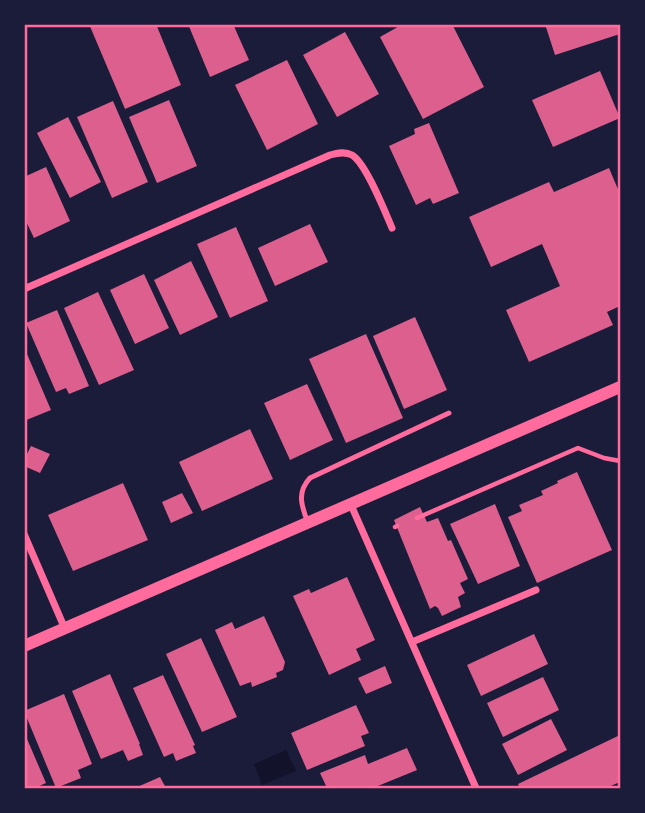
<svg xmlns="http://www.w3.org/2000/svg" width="645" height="813" font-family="'Source Serif 4',serif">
  <rect width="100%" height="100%" fill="#1b1b3a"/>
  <path fill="#12122b" d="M286 750 296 771 262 785 254 764Z"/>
  <path fill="#dd5f8e" d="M89 24H156L181 85 125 109Z
    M188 24H233L249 60 210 77Z
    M403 24H452L484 87 423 119 380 37Z
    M545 24H619L620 34 555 55Z
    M345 32 379 94 337 117 303 55Z
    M287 60 318 124 267 150 235 85Z
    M600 71 620 118 553 147 532 100Z
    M169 100 197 166 157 183 129 117Z
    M113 101 148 182 112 198 77 117Z
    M68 117 101 182 70 198 37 133Z
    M429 123 459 193 433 204 430 198 416 205 389 146 415 134 414 129Z
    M46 167 70 221 34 238 24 217V177Z
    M609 168 620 194V306L607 312 613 325 529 362 506 310 560 286 542 244 491 267 469 217 549 182 554 192Z
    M310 224 328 262 275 286 258 248Z
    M236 227 268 301 230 318 197 244Z
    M191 261 218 317 180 335 154 280Z
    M144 274 169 328 135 344 110 290Z
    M98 292 134 370 99 385 64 308Z
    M57 310 89 386 69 394 66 388 56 392 26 323Z
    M415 317 447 390 404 409 373 336Z
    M366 334 403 418 346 443 309 359Z
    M24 347 51 410 24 421Z
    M307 384 333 440 290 460 264 403Z
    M250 429 273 479 202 511 179 462Z
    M31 446 50 454 40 473 24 466V460Z
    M577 472 612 550 537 583 508 517 522 511 519 505 543 495 541 491 558 483 557 481Z
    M123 483 148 540 73 571 48 515Z
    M182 493 193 513 171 523 162 502Z
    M495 504 520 566 478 584 450 524Z
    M420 507 427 522 438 518 448 541 451 540 468 579 460 583 465 593 458 597 461 607 442 616 438 608 435 606 430 609 394 520Z
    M347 577 375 640 356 649 361 660 329 675 293 596 309 589 311 593Z
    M264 616 285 662 283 670 276 673 277 677 252 687 251 682 240 686 215 630 232 622 235 629Z
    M534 634 548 664 481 696 467 665Z
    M201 638 237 717 202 732 166 654Z
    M385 666 392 683 366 694 358 678Z
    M110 674 140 744H139L143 755 128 761 123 750 101 759 72 691Z
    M163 675 195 745 193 746 196 753 176 761 173 753 164 757 133 688Z
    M543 677 559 710 503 737 487 703Z
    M64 694 92 764 78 770 81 778 56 788 24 711Z
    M356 705 369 733 361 736 365 746 307 770 291 733Z
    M551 719 567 750 518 775 502 744Z
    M24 732 46 783 35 788H24Z
    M620 735V782L606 788H520L518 784Z
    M407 748 417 770 373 788H327L320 773 365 755 368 764Z
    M160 777 166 788H135Z"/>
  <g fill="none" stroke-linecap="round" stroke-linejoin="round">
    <path stroke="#ff6b9d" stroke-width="4.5" d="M417 518 578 448 604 458 620 461
      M395 527 397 526"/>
    <path stroke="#ff6b9d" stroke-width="5" d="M308 523C302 507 296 493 310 478L449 413"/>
    <path stroke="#ff6b9d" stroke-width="7" d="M24 289 330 155C337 153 345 151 352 155 366 163 385 212 392 228
      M351 505 476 788
      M24 534 65 629
      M412 642 536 590"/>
    <path stroke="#ff6b9d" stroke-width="12" d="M24 646 620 387"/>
  </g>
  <rect width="645" height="813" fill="none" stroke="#1b1b3a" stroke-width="52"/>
  <rect x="26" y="26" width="593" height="761" fill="none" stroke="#ff6b9d" stroke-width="2.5"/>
</svg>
